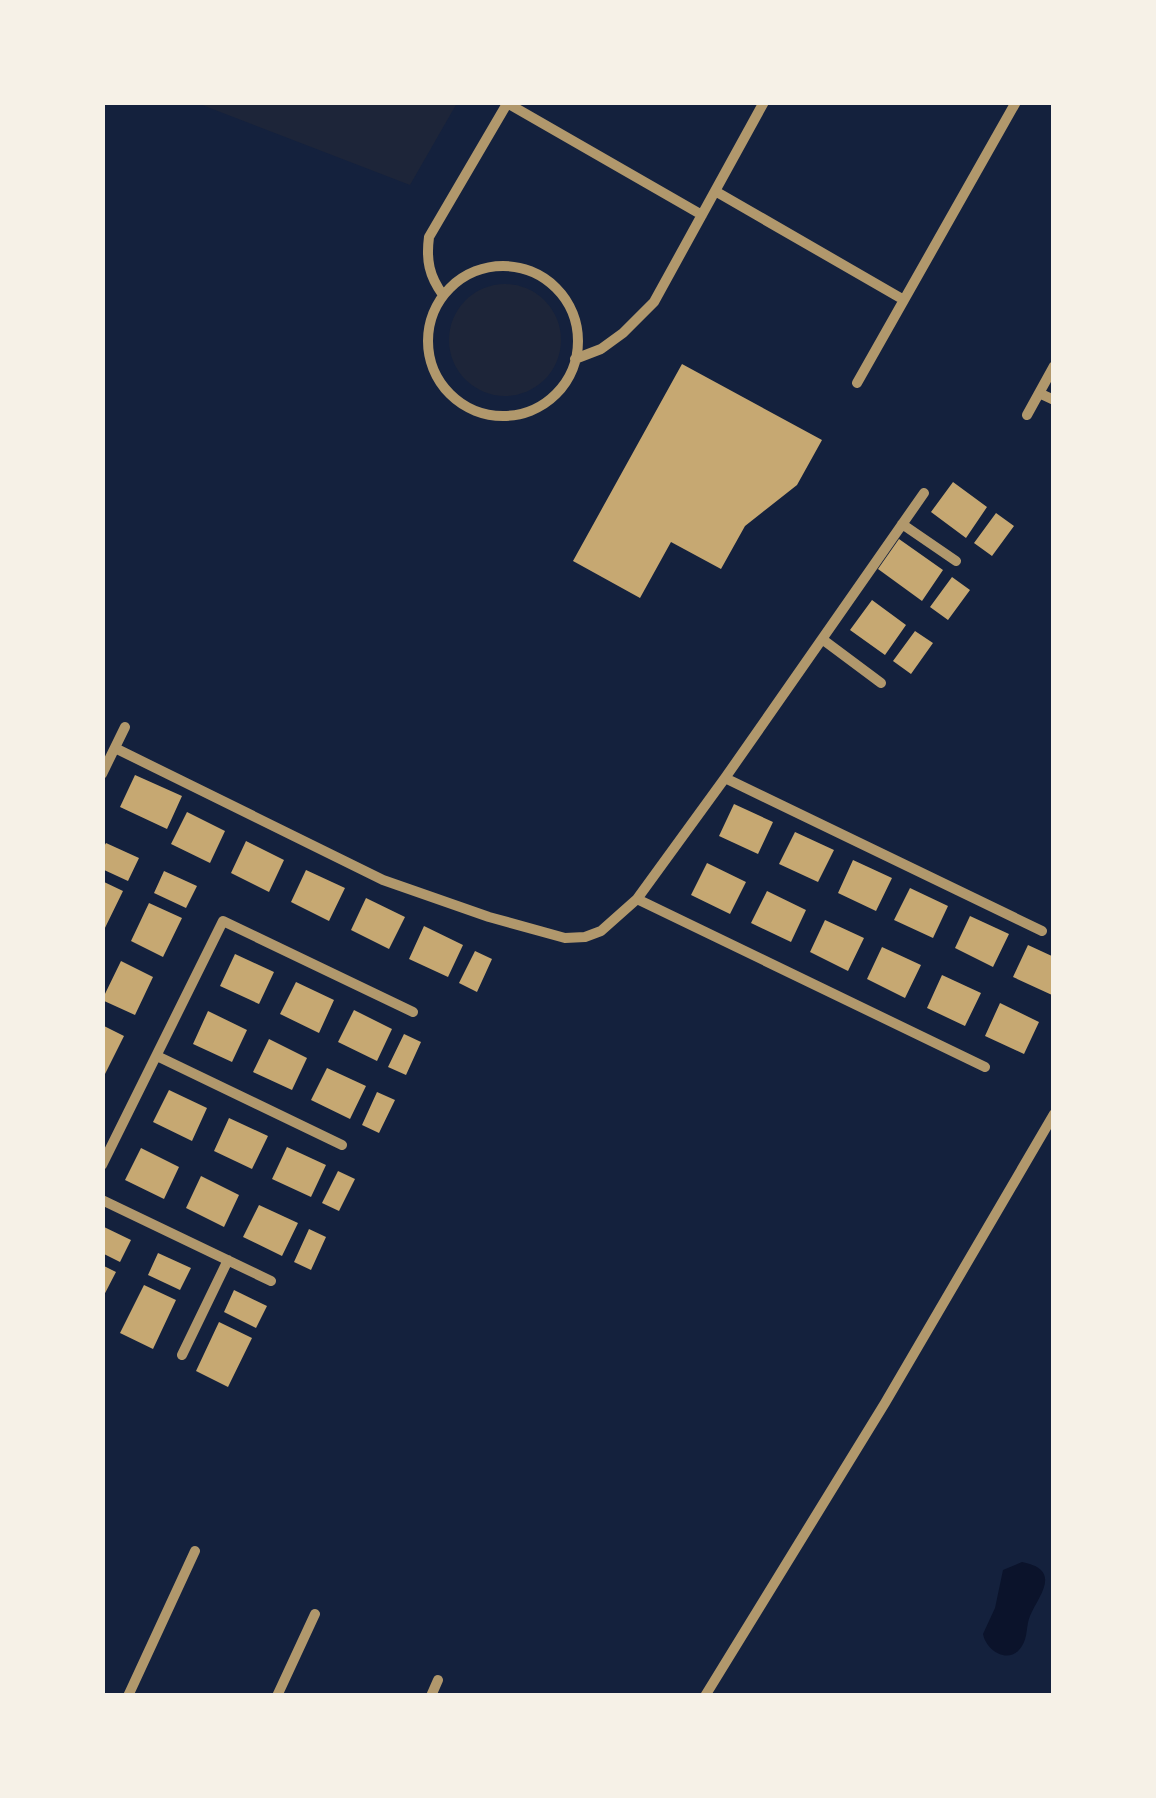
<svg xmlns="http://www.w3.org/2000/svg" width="1156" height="1798" font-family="'IBM Plex Sans',sans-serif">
  <rect width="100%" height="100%" fill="#14213d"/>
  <path fill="#1d2539" d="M197 103H457L410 185Z
    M449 340a56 56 0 1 1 112 0a56 56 0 1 1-112 0Z"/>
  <path fill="#0b132b" d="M1022 1562C1063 1570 1039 1595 1030 1616 1026 1625 1028 1637 1022 1646 1010 1666 986 1651 983 1634L995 1608 1003 1570Z"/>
  <path fill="#c6a872" d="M682 364 822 440 797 485 745 526 721 569 671 542 640 598 573 561Z
    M953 482 987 507 966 538 931 512Z
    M996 513 1014 526 992 556 974 543Z
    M899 539 943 570 922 601 878 569Z
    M952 577 970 590 948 620 930 607Z
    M872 600 906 625 885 655 850 630Z
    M915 631 933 643 911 674 893 661Z
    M135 775 182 796 167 829 120 807Z
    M734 804 773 822 758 854 719 836Z
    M187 812 225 831 210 863 171 844Z
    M795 832 834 850 818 882 779 864Z
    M246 841 284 860 269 892 231 873Z
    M106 843 139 858 128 881 102 869V850Z
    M853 860 892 878 876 911 838 893Z
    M707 863 746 882 730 914 691 895Z
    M306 870 345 888 329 921 291 902Z
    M164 871 197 886 186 908 154 893Z
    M102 881 123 891 102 934Z
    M910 888 948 906 933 938 894 920Z
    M767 891 806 910 791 942 751 923Z
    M366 898 405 917 389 949 351 930Z
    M149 903 182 918 163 957 131 941Z
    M970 916 1009 934 993 967 955 948Z
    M825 920 864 938 848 971 810 952Z
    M424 926 463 945 448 977 409 959Z
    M1028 945 1054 957 1052 995 1013 977Z
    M882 947 921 965 905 998 867 979Z
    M475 951 492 959 477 992 459 983Z
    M235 954 274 972 259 1004 220 986Z
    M121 961 153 977 135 1015 102 1000Z
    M942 975 981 993 965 1026 927 1008Z
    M296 982 334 1000 319 1033 280 1014Z
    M1000 1003 1039 1022 1024 1054 985 1036Z
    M354 1010 392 1029 377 1061 338 1042Z
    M208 1011 247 1030 232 1062 193 1044Z
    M102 1025 124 1036 105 1074 102 1073Z
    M404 1034 421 1042 406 1075 388 1067Z
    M269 1039 307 1058 292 1090 253 1072Z
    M327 1068 366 1086 350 1119 311 1100Z
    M169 1090 207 1108 192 1141 153 1122Z
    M377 1092 395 1100 379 1133 362 1125Z
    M229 1118 268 1136 252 1169 214 1151Z
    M287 1147 326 1165 311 1197 272 1179Z
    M141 1148 179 1167 164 1199 125 1180Z
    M338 1171 355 1179 339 1211 322 1203Z
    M201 1176 239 1195 224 1227 186 1208Z
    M259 1205 298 1223 282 1256 243 1237Z
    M102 1226 131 1240 120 1262 102 1253Z
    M309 1229 326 1237 311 1270 294 1262Z
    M158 1253 191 1268 180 1290 148 1275Z
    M102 1265 116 1272 102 1299Z
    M144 1285 176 1300 153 1349 120 1333Z
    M234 1290 267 1306 256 1328 224 1312Z
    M219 1322 252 1338 228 1387 196 1371Z"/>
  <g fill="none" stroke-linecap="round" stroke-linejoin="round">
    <path stroke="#b1986c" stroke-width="10" d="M507 103 702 215
      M715 191 904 300
      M428 341a75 75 0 1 1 150 0a75 75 0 1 1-150 0Z
      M443 295C429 276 426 260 429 237L508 102
      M575 359 601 349 623 333 654 302 764 102
      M857 383 1016 102
      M1039 393 1054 400
      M1027 415 1054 366
      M902 524 956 561
      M822 639 881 683
      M115 748 383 880 489 917 565 938 585 937 601 931 637 899 725 778 924 493
      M102 774 125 727
      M725 778 1042 931
      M637 899 985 1067
      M157 1056 342 1145
      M102 1165 223 921 413 1012
      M102 1200 271 1281
      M182 1355 228 1260
      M128 1696 195 1551
      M277 1696 315 1614
      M431 1696 438 1680
      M705 1696 885 1403 1054 1114"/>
  </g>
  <rect width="1156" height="1798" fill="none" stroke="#f6f1e7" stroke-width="210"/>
</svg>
